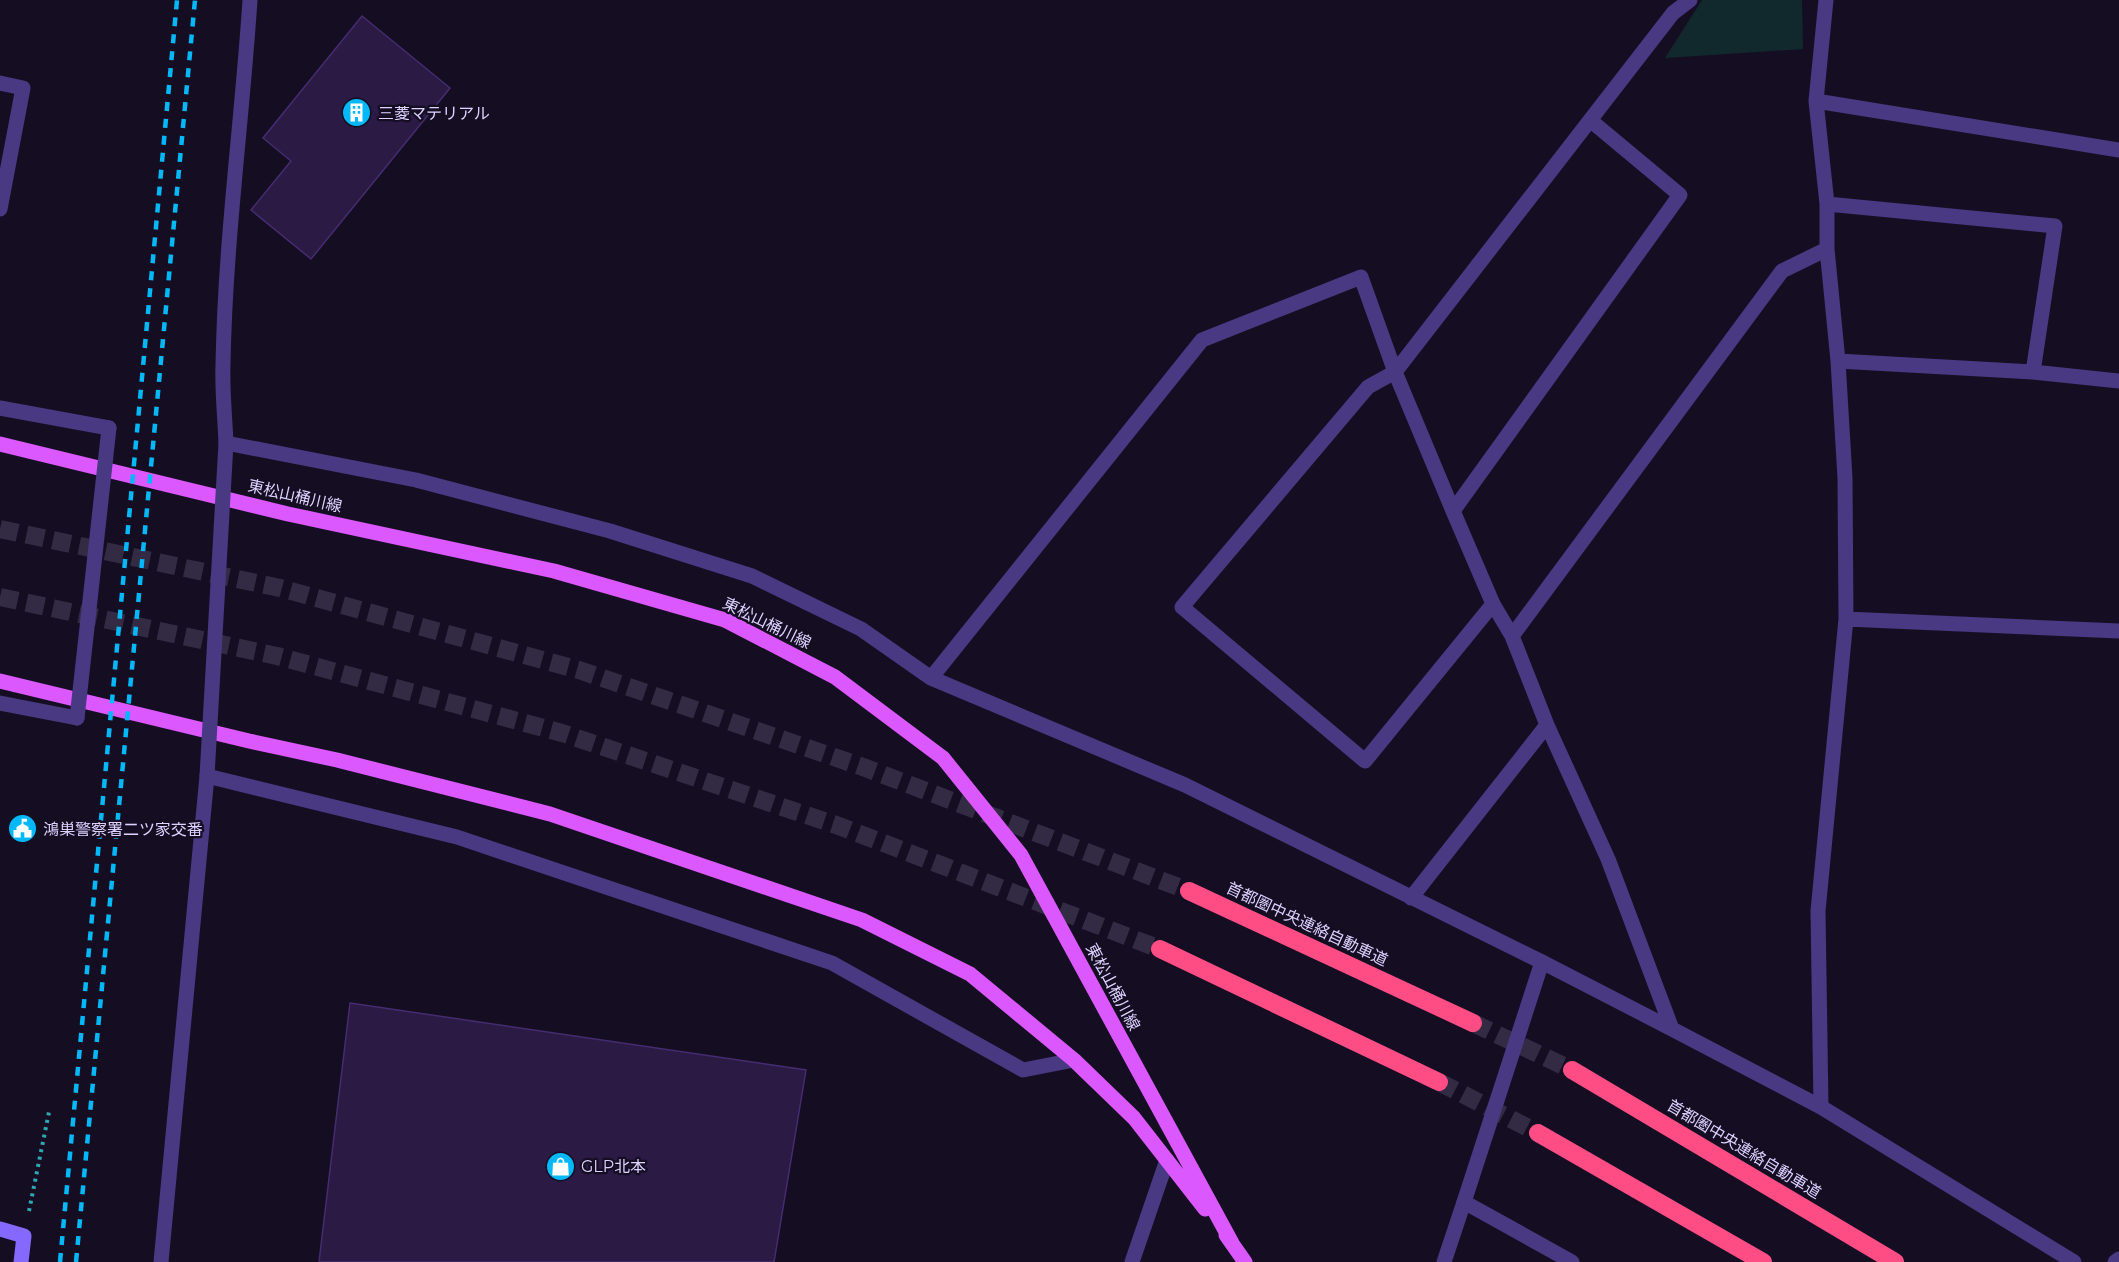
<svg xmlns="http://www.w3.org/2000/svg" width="2119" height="1262" font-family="Montserrat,'Noto Sans JP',sans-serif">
  <rect width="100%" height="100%" fill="#150e23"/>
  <path fill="#11292d" d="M1702 0H1802L1803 49 1665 58Z"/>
  <path fill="#2a1a44" stroke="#452c70" stroke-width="1.5" d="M362 16 450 88 311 259 251 210 291 161 263 138Z
    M350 1003 806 1070 774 1262H319Z"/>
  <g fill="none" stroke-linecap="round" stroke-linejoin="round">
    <path stroke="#332b44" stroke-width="18" stroke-dasharray="18 9" stroke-linecap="butt" d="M0 529 280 588 579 670 863 767 1189 891
      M0 597 277 656 562 733 839 826 1160 949
      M1473 1023 1572 1070
      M1439 1082 1538 1133"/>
    <path stroke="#2fa6b4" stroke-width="4" stroke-dasharray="3 4.5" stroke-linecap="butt" d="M29 1211 49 1112"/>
    <path stroke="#483982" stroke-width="15" d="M1132 1262 1167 1160"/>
    <path stroke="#483982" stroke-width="15" d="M250 0C242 122 225 243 223 365 222 391 225 417 226 443L416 480 610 531 752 576 861 629 931 678 1185 785 1542 962 1672 1029 1821 1107 2074 1262
      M0 83 23 88 0 209
      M1816 101 2119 150
      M1827 204 2055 226 2033 372
      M1838 361 2033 372 2119 381
      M0 408 109 428
      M1453 511 1680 195 1590 120
      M1493 604 1365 761 1182 607 1368 387 1395 372 1673 13 1690 0
      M1846 619 2119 631
      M1512 636 1782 271 1827 249
      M931 678 1202 340 1361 277 1395 372 1453 511 1493 604 1512 636 1547 725 1608 859 1672 1029
      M0 703 77 718
      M1411 898 1547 725
      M1821 1107 1818 911 1846 619 1845 478 1838 361 1827 249V204L1816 101 1826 0
      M161 1262 207 776 457 837 832 963 1023 1070 1074 1060
      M1444 1262 1464 1202 1572 1262
      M2115 1262 2119 1259"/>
    <path stroke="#8568fe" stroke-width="15" d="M0 1229 24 1236 21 1262"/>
    <path stroke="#db58fe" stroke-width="15" d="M0 444 288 514 554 571 725 620 835 677 943 758 1021 855 1232 1243
      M0 681 249 741 337 760 550 814 862 920 970 974 1074 1060 1134 1118 1205 1209
      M1226 1235 1245 1262"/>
    <path stroke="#fe4d84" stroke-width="18" d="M1189 891 1473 1023
      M1160 949 1439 1082
      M1572 1070 1895 1262
      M1538 1133 1763 1262"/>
    <path stroke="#02b8f9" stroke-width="4.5" stroke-dasharray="9 8" stroke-linecap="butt" d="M60 1262 177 0
      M76 1262 195 0"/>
    <path stroke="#483982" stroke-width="15" d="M77 718 109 428
      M207 776 226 443
      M1464 1202 1542 962"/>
  </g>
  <defs>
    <symbol id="building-disc" viewBox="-11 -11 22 22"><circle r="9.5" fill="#02b8f9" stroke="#150e23"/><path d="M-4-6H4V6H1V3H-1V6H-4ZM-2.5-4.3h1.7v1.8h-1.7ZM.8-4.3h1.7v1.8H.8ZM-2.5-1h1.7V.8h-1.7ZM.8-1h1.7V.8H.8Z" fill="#fff"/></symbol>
    <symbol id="civic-disc" viewBox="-11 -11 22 22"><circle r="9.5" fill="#02b8f9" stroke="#150e23"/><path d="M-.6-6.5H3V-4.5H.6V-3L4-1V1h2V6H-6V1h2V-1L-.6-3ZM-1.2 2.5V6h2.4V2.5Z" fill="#fff"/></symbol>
    <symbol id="shop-disc" viewBox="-11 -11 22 22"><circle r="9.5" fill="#02b8f9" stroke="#150e23"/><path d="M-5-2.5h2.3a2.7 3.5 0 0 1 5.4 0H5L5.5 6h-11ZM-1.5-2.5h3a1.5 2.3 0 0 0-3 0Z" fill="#fff"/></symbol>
  </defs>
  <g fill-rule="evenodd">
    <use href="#building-disc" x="340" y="96" width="33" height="33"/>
    <use href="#civic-disc" x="6" y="812" width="33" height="33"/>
    <use href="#shop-disc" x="544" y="1150" width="33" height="33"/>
  </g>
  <g text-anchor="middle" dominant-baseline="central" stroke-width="4.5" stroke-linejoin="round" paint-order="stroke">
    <g font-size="16" fill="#ddd1ff" stroke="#150e23" text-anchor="start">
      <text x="378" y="113">三菱マテリアル</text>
      <text x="43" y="829">鴻巣警察署二ツ家交番</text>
      <text x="581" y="1166">GLP北本</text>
    </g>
    <g font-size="16" fill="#ddd1ff" stroke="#150e23">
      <text transform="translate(295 496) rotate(13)">東松山桶川線</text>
      <text transform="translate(767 623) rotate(26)">東松山桶川線</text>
      <text transform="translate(1307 924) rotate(25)">首都圏中央連絡自動車道</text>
      <text transform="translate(1113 987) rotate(62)">東松山桶川線</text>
      <text transform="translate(1744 1149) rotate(31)">首都圏中央連絡自動車道</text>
    </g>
  </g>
</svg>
